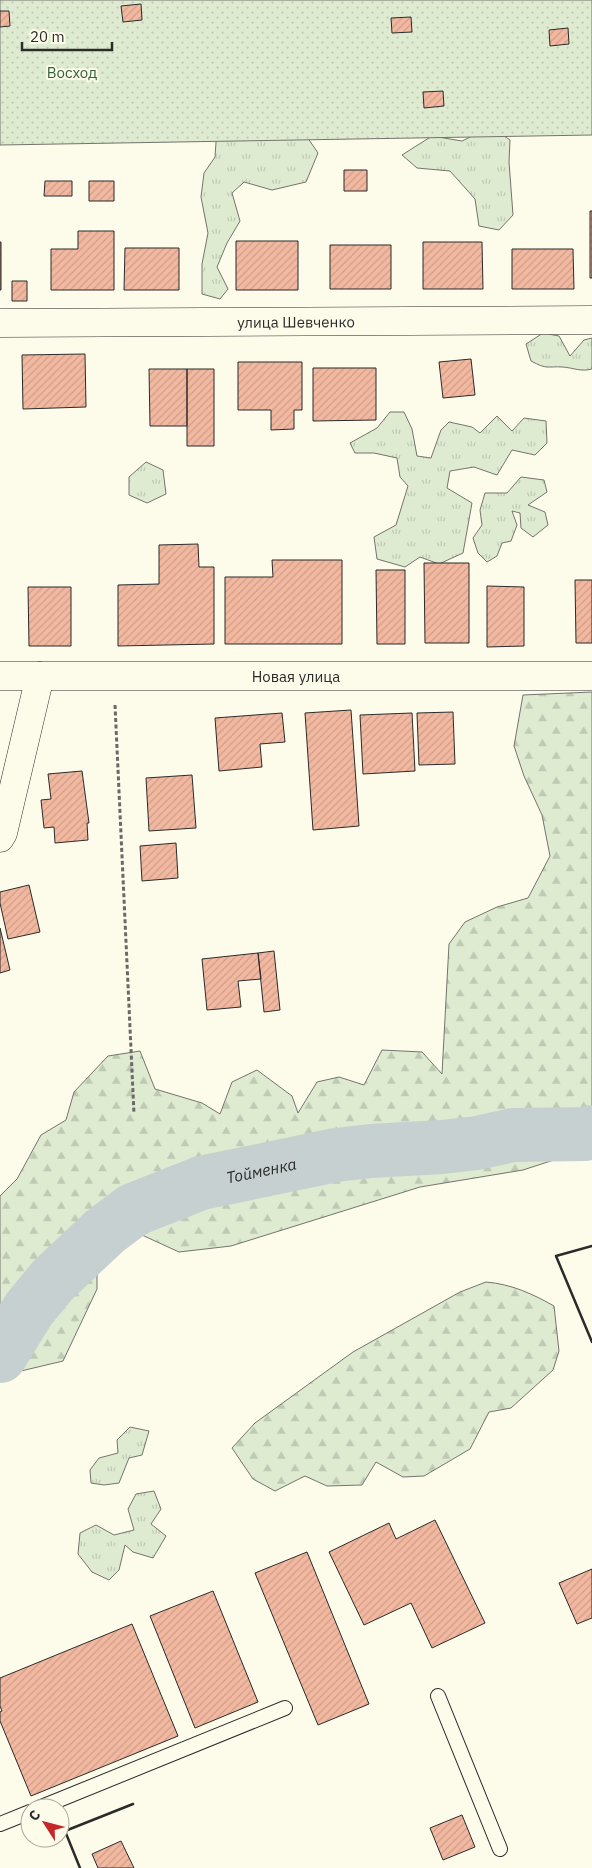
<svg xmlns="http://www.w3.org/2000/svg" width="592" height="1868" font-family="'IBM Plex Sans',sans-serif">
  <defs>
    <pattern id="grass-tufts" width="24" height="20" patternUnits="userSpaceOnUse" patternTransform="scale(1.25)"><rect width="24" height="20" fill="#deebd1"/><path d="M3 7l-1-3M5 7V3M7 7l1-3M15 17l-1-3M17 17v-4M19 17l1-3" fill="none" stroke="#bfcab4"/></pattern>
    <pattern id="forest-firs" width="22" height="20" patternUnits="userSpaceOnUse" patternTransform="scale(1.25)"><rect width="22" height="20" fill="#deebd1"/><path d="M5 1l3.5 6h-7zM16 11l3.5 6h-7z" fill="#bfcab4"/></pattern>
    <pattern id="garden-dots" width="8" height="8" patternUnits="userSpaceOnUse" patternTransform="scale(1.25)"><rect width="8" height="8" fill="#deebd1"/><path d="M2 2h.1M6 6h.1" fill="none" stroke="#bfcab4" stroke-width="1.8" stroke-linecap="round"/></pattern>
    <pattern id="building-hatch" width="6" height="6" patternUnits="userSpaceOnUse" patternTransform="scale(1.25)"><rect width="6" height="6" fill="#f2b8a0"/><path d="M-1 1l2-2M0 6l6-6M5 7l2-2" fill="none" stroke="#d09e8a"/></pattern>
  </defs>
  <rect width="100%" height="100%" fill="#fdfbea"/>
  <path fill="url(#grass-tufts)" stroke="#74746e" d="M491 127 510 140 509 162 513 215 499 230 479 226 475 199 450 171 417 168 402 155 432 136 462 141Z
    M217 128 303 131 318 153 306 182 272 190 244 182 232 193 240 221 227 243 217 267 228 289 220 299 202 294V264L208 233 201 197 204 173 215 157Z
    M543 333 559 336 570 356 584 340 592 338V369C581 372 574 368 563 367 546 366 548 370 531 361L526 344Z
    M390 412H404L412 429 417 456 431 458 441 430 449 422 472 427 480 433 497 416 512 431 524 418 546 421 547 443 535 455 512 450 497 475 474 467 450 471 447 488 472 503 463 553 439 564 420 557 405 567 377 559 374 537 396 525 408 486 400 477 397 458 374 453H355L350 443 377 428Z
    M146 462 163 470 166 494 147 503 129 495V477Z
    M521 477 544 480 547 492 528 505 545 512 548 525 533 537 521 528 520 513 512 511 517 525 511 541 502 543 497 556 487 562 478 553 473 538 482 525 480 510 485 493H507Z
    M130 1427 149 1431 142 1455 129 1458 119 1483 104 1485 91 1483 90 1470 99 1458 118 1453 117 1440Z
    M154 1491 161 1509 151 1524 166 1536 153 1558 133 1552 125 1545 119 1570 109 1580 92 1572 78 1554 80 1533 96 1525 114 1535 134 1530 128 1509 136 1494Z"/>
  <path fill="url(#forest-firs)" stroke="#74746e" d="M592 692V1112L576 1121 566 1156 523 1170 420 1187 231 1246 179 1252 131 1230 116 1234 104 1246 97 1276V1289L63 1361 0 1376V1196L17 1179 41 1135 66 1120 74 1092 108 1056 140 1051 155 1089 202 1103 220 1114 232 1082 257 1070 292 1096 298 1113 317 1082 339 1077 364 1085 382 1050 422 1052 442 1074 449 944 465 922 497 907 528 898 550 856 542 815 524 776 514 746 523 695Z
    M486 1282C511 1284 533 1294 554 1306L559 1351 553 1370 511 1408 489 1412 470 1449 424 1476 403 1477 376 1462 362 1485 327 1486 305 1476 275 1491 253 1479 232 1448 255 1423 353 1352 460 1292Z"/>
  <path fill="url(#garden-dots)" stroke="#74746e" d="M0 0H592V135L0 145Z"/>
  <g fill="none" stroke-linecap="round" stroke-linejoin="round">
    <path stroke="#c7d0d0" stroke-width="54" id="s1" d="M0 1356 29 1309 53 1280 105 1231 133 1210 201 1183 336 1155 371 1151 442 1147 477 1143 513 1135 585 1134 592 1132"/>
  </g>
  <path fill="url(#building-hatch)" stroke="#2b2b2b" d="M141 4 142 20 123 22 121 6Z
    M0 11H9L10 26 0 27Z
    M411 17 412 32 392 33 391 18Z
    M568 28 569 44 550 46 549 30Z
    M443 91 444 106 424 108 423 92Z
    M344 170H367V191H344Z
    M45 181H72V196H44Z
    M89 181H114V201H89Z
    M590 211H592V278H590Z
    M78 231H114V290H51V249H78Z
    M236 241H298V290H236Z
    M0 242H1V290H0Z
    M423 242H482L483 289H423Z
    M330 245H391V289H330Z
    M125 248H179V290H124Z
    M512 249H573L574 289H512Z
    M12 281H27V301H12Z
    M85 354 86 407 23 409 22 355Z
    M471 359 475 395 443 398 439 362Z
    M238 362H302V410H294V429L271 430V410H238Z
    M313 368H376V420L313 421Z
    M149 369H187V426H150Z
    M187 369H214V446H187Z
    M198 544 199 567H214V644L118 646V585L159 584V545Z
    M272 560H342V644H225V577H273Z
    M424 563H469V643H425Z
    M376 570H405V644H377Z
    M575 580H592V643H576Z
    M487 586 524 587V646L487 647Z
    M28 587H71V646H29Z
    M351 710 359 826 313 830 305 713Z
    M453 712 455 764 419 765 417 713Z
    M282 713 285 742 260 744 262 767 219 771 215 718Z
    M412 713 415 771 363 774 360 715Z
    M82 771 89 823H87L88 840 55 843 54 827 44 828 41 800 51 799 48 774Z
    M192 775 196 828 149 831 146 778Z
    M176 843 178 878 142 881 140 846Z
    M29 885 40 932 8 939 0 903V892Z
    M0 928 10 970 0 973Z
    M274 951 280 1010 264 1012 258 953Z
    M258 953 261 979 238 981 241 1007 207 1010 202 959Z
    M435 1520 485 1623 432 1648 411 1603 364 1625 329 1552 389 1523 396 1539Z
    M307 1552 369 1704 318 1725 255 1573Z
    M592 1569V1618L577 1624 559 1583Z
    M213 1591 258 1702 195 1728 150 1616Z
    M132 1624 178 1736 31 1796 0 1721V1712L2 1711 0 1706V1678Z
    M462 1815 475 1847 443 1860 430 1828Z
    M121 1841 134 1868H98L92 1854Z"/>
  <g fill="none" stroke-linecap="round" stroke-linejoin="round">
    <defs>
      <path id="lane" d="M438 1696 500 1849
        M39 1808 285 1708
        M0 1824 30 1812"/>
      <g id="street">
        <path id="s2" d="M0 323 592 320"/>
        <path id="s3" d="M0 676H592"/>
        <path d="M0 838 3 833 40 676"/>
      </g>
    </defs>
    <use href="#lane" stroke="#2b2b2b" stroke-width="16"/>
    <use href="#street" stroke="#2b2b2b" stroke-width="29"/>
    <path stroke="#6a6964" stroke-width="3" stroke-dasharray="4 2.5" stroke-linecap="butt" d="M115 705 134 1114"/>
    <use href="#lane" stroke="#fdfbea" stroke-width="14"/>
    <use href="#street" stroke="#fdfbea" stroke-width="28"/>
    <path stroke="#2b2b2b" stroke-width="2.5" d="M592 1246 556 1256 592 1342
      M80 1868 65 1831 133 1804"/>
  </g>
  <g text-anchor="middle" dominant-baseline="central" stroke-width="4" stroke-linejoin="round" paint-order="stroke">
    <g font-size="15" fill="#34623c" stroke="#fdfbea">
      <text x="72" y="72">Восход</text>
    </g>
    <g font-size="15" fill="#2b2b2b" stroke="#fdfbea">
      <text stroke="none"><textPath href="#s2" startOffset="296">улица Шевченко</textPath></text>
      <text stroke="none"><textPath href="#s3" startOffset="296">Новая улица</textPath></text>
    </g>
    <g font-size="16" font-style="italic" fill="#2b2b2b" stroke="#fdfbea">
      <text stroke="none"><textPath href="#s1" startOffset="334">Тойменка</textPath></text>
    </g>
  </g>
  <g transform="translate(45 1823) rotate(306)"><circle r="24" fill="#fdfbea" stroke="#a9a89e"/>
  <path d="M0-4L9 19L0 12L-9 19Z" fill="#c62828"/>
  <text y="-8" font-size="14" font-weight="bold" text-anchor="middle" fill="#2b2b2b">С</text>
  </g>
  <path d="M22 42v8h90v-8" fill="none" stroke="#2b2b2b" stroke-width="2.5"/>
  <text x="30" y="42" font-size="15" fill="#2b2b2b" stroke="#fdfbea" stroke-width="4" paint-order="stroke">20 m</text>
</svg>
